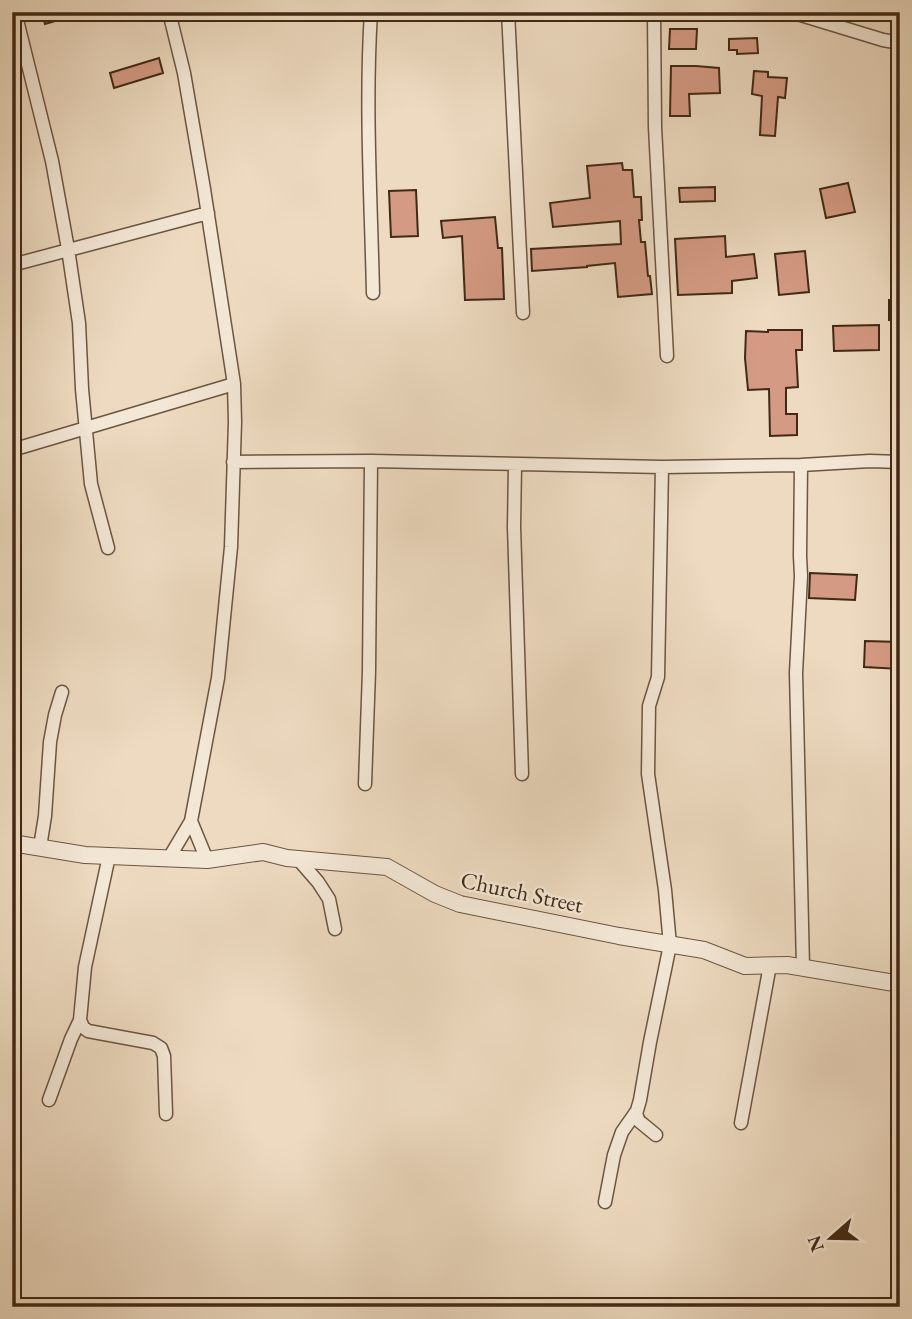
<svg xmlns="http://www.w3.org/2000/svg" width="912" height="1319" font-family="'EB Garamond',serif">
  <rect width="100%" height="100%" fill="#eddac0"/>
  <filter id="stains"><feTurbulence type="fractalNoise" baseFrequency=".00286" numOctaves="4"/><feColorMatrix values="0 0 0 0 .2 0 0 0 0 .09 0 0 0 0 .02 0 0 0 .5 -.17"/></filter>
  <radialGradient id="worn" r=".72"><stop offset=".6" stop-color="#630" stop-opacity="0"/><stop offset="1" stop-color="#630" stop-opacity=".3"/></radialGradient>
  <path fill="#d49a83" stroke="#412915" stroke-width="2" d="M42 12H76V15L45 24Z
    M670 29H697L696 49H669Z
    M757 38 758 53 737 54V50H729V39Z
    M159 58 163 73 114 88 110 73Z
    M671 66H696L719 68 720 93 689 94 690 116H670Z
    M754 71 768 72V77L787 78 785 98 778 97 775 136 760 135 762 96 752 94Z
    M622 163 623 170H632L634 197H641L642 220H639L641 242H645L648 276H650L652 294 618 297 615 263 587 266V267L532 271 531 249 621 244 620 221 553 227 550 203 590 198 587 166Z
    M848 183 855 212 826 218 820 189Z
    M715 187V201L680 202 679 188Z
    M416 190 418 236 391 237 389 191Z
    M495 217 498 248H502L504 299 465 300 462 236 443 238 441 221Z
    M725 236 726 257 754 254 757 278 732 281V293L678 295 675 239Z
    M805 251 809 292 779 295 775 254Z
    M889 300 900 301V320H889Z
    M879 325V350L834 351 833 326Z
    M768 330H802V350H796L798 387 786 388V414H797V435L770 436 769 389 748 390 745 358 746 331 768 332Z
    M810 573 857 575 855 600 809 598Z
    M865 641 900 642V669L864 667Z"/>
  <g fill="none" stroke-linecap="round" stroke-linejoin="round">
    <defs>
      <path id="minor" d="M15 12 52 161 68 249 79 323 82 389 91 484 108 548
        M169 12 184 73 204 189 234 384 235 422 231 547 218 678 191 821 207 860
        M371 12C365 106 371 200 373 293
        M508 12 523 313
        M654 12 655 127 667 356
        M791 12 883 40 900 43
        M12 265 208 213
        M12 450 234 384
        M233 462 371 461 662 467 801 465 870 461 900 462
        M515 465 514 527 522 774
        M801 465 800 556 801 576 796 673 803 967
        M365 784 369 671 371 461
        M40 847 45 816 50 742 55 715 62 692
        M109 856 85 967 80 1020 83 1027 88 1031 153 1043 161 1048 164 1056 166 1114
        M169 858 191 821
        M298 859 318 882 329 899 335 929
        M49 1100 71 1039 80 1020
        M741 1123 770 965
        M656 1135 639 1121 636 1114 640 1100 650 1042 670 945 665 890 648 774 649 706 658 677 662 467
        M605 1202 614 1155 622 1132 636 1112"/>
      <path id="tertiary" d="M12 843 85 855 207 860 263 852 287 858 387 867 435 894 460 904 619 936 704 950 745 966 787 965 900 984"/>
    </defs>
    <use href="#minor" stroke="#6c5540" stroke-width="15"/>
    <use href="#tertiary" stroke="#6c5540" stroke-width="18"/>
    <use href="#minor" stroke="#f3e7d6" stroke-width="12"/>
    <use href="#tertiary" stroke="#f3e7d6" stroke-width="16"/>
  </g>
  <g text-anchor="middle" dominant-baseline="central" stroke-width="5" stroke-linejoin="round" paint-order="stroke">
    <g font-size="23" fill="#412915" stroke="#f3e7d6">
      <text transform="translate(522 892) rotate(12)">Church Street</text>
    </g>
  </g>
  <rect width="912" height="1319" fill="none" stroke="#eddac0" stroke-width="42"/>
  <rect x="14" y="14" width="884" height="1291" fill="none" stroke="#412915" stroke-width="3.5"/>
  <rect x="21" y="21" width="870" height="1277" fill="none" stroke="#412915" stroke-width="2"/>
  <g transform="translate(831 1238) rotate(250)" stroke="#f3e7d6" stroke-width="5" paint-order="stroke">
  <path d="M0-5L12 26L0 18L-12 26Z" fill="#412915"/>
  <text y="-10" font-size="19" font-weight="bold" text-anchor="middle" fill="#412915">N</text>
  </g>
  <rect width="100%" height="100%" filter="url(#stains)"/>
  <rect width="100%" height="100%" fill="url(#worn)"/>
</svg>
